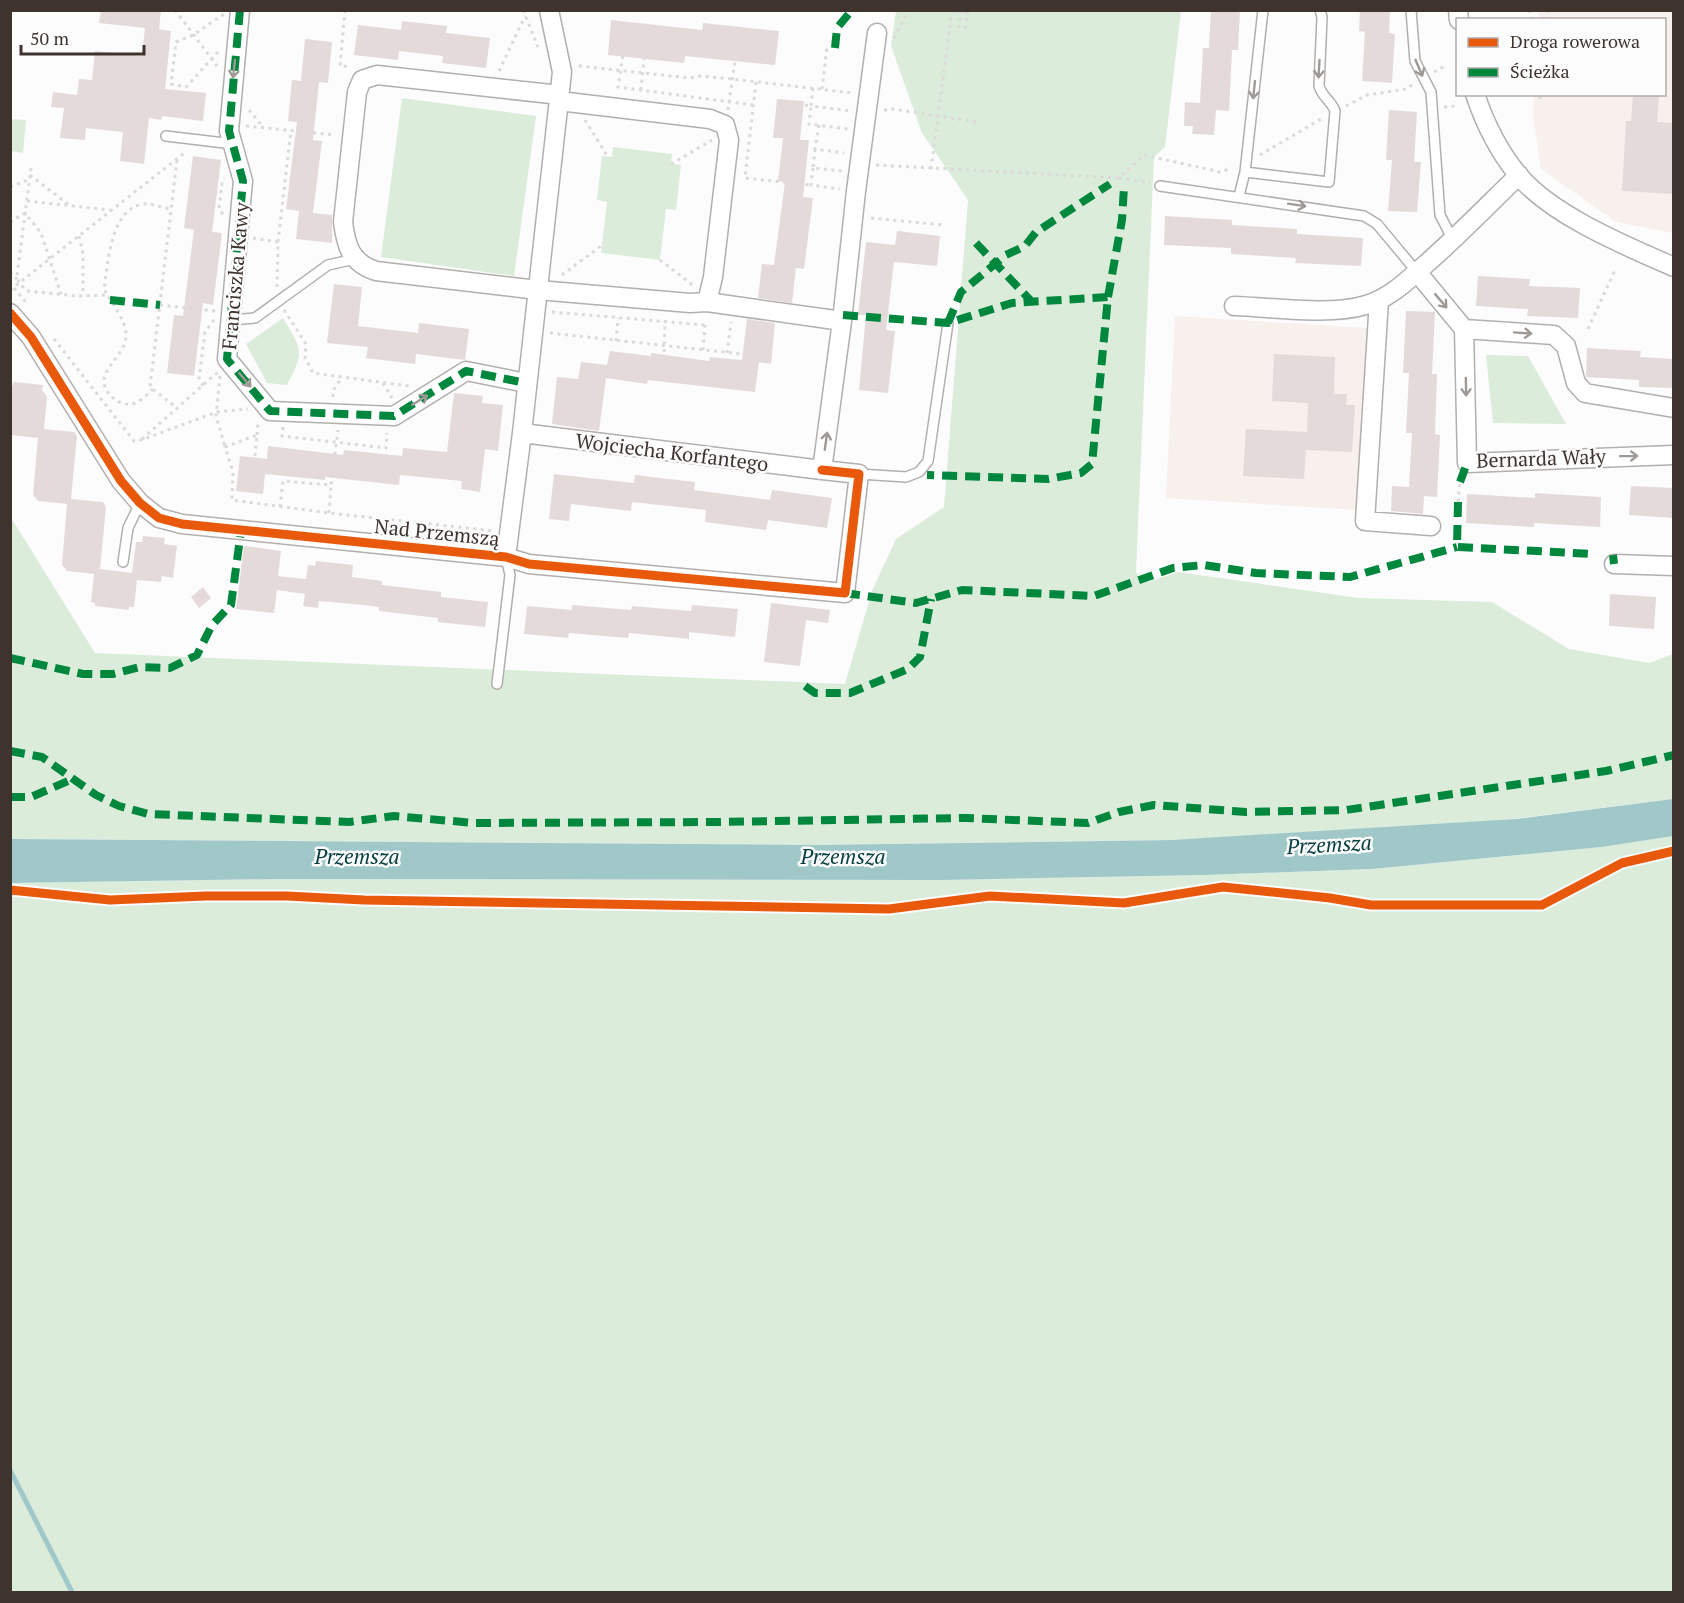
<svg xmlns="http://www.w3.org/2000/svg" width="1684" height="1603" font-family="'PT Serif',serif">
  <rect width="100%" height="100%" fill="#fcfcfc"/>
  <path fill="#f8f0ec" d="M1539 11H1673V233L1616 222 1541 169 1533 114 1534 95 1664 94V20L1539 19Z
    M1175 316 1369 328 1358 510 1166 498Z"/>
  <path fill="#dbecdb" d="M896 11H1181L1165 147 1154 157 1136 572 1143 583 1179 572 1359 598 1492 602 1569 649 1649 663 1673 654V799L1456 826 1171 840 815 845 11 839 10 516 95 653 845 684 872 591 896 539 944 507 968 200 922 133 891 46Z
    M402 98 536 116 514 276 381 257Z
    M11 119 26 120 23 153 11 151Z
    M613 147 672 154 671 164 681 165 676 210 666 209 660 260 601 253 607 202 597 200 602 156 612 157Z
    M283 318C302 350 305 351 287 385L267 383 246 344Z
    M1486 355 1528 356 1566 424 1493 423Z
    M1673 836V1592H11L10 883 280 879 943 880 1204 875 1372 869 1602 847Z"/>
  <path fill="#a0c8c9" d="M1673 799V836L1602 847 1372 869 1204 875 943 880 280 879 11 883V839L815 845 1171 840 1516 819Z"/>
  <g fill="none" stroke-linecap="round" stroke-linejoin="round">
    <path stroke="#a0c8c9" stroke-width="5" d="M10 1470 72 1592"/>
  </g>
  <path fill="#e4dada" d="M101 10H161L159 29 171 31 165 89 206 93 203 121 162 116 161 120 149 118 144 164 120 161 123 132 86 128 85 140 60 138 64 108 51 107 53 92 77 95 79 79 92 80 95 51 142 56 145 28 99 23Z
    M1211 10H1240L1238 50H1232L1229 111 1216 110 1214 135 1192 134 1193 126H1184L1185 102 1200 103 1203 48H1209Z
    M1360 10H1390L1389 33 1395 34 1392 83 1362 81 1365 32 1359 31Z
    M611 20 702 30 703 23 779 31 775 65 685 56 684 63 608 55Z
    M402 21 447 26 446 33 490 38 486 68 442 63 443 56 399 51 398 60 354 55 358 25 401 30Z
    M305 39 332 42 328 83 319 82 313 140 322 141 313 213 332 215V243L296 239 299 211 286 209 297 122 288 121 292 80 301 81Z
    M1633 94H1659L1657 122 1674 123V194L1622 191 1626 121H1631Z
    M777 99 804 101 800 140H809L803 197 813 198 804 269 796 268 792 303 758 298 762 264 774 265 785 182 778 181 783 138H773Z
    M1389 110 1417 112 1414 162H1421L1417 212 1388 211 1392 160H1386Z
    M193 156 221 160 212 232 222 233 213 305 203 303 194 376 167 373 174 315 183 316 194 230 184 228Z
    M1165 216 1232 220V225L1297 229V234L1363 238 1361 266 1295 263 1296 258 1231 254V248L1164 245Z
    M897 231 940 236 937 266 894 262 886 330 895 331 888 393 859 390 866 315H858L866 242 895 245Z
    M1478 276 1530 279 1529 286 1580 288 1578 318 1527 316 1528 309 1476 306Z
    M334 284 362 287 358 326 418 333 419 323 469 329 465 360 416 354 415 364 366 358 368 347 327 343Z
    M1406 311 1435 312 1432 374H1437L1435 434 1440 435 1437 497 1424 496 1423 514 1391 511 1392 486 1409 487 1412 433H1406L1409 373H1403Z
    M747 319 775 323 771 364 759 362 755 392 648 380 647 384 606 378 599 431 552 424 557 377 578 379 581 362 607 365 610 351 651 356V353L709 361 710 357 742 360Z
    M1587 348 1641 351 1640 357 1674 359V388L1639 387V380L1586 377Z
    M1274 354 1335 357 1334 394H1347L1346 405H1355L1352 452 1306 450 1304 479 1243 476 1246 429 1307 432 1308 403 1272 401Z
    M14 382 43 385 42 390 47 397 44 429 74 432 77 436 71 499 103 502 106 507 100 569 132 573 136 542H142L143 536 165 538 164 544 177 546 173 578 162 576 161 582 137 580 134 607H129V610L95 606V603L91 602 94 574 67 571 62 565 67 504 38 501 33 495 38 438 10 435V391Z
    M454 393 483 396 482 403 503 405 498 451 485 449 480 492 461 489 462 481 400 475 399 485 325 477V480L265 474 263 494 236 491 240 456 267 459 268 446 343 455 344 450 402 456 403 448 447 452Z
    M554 474 634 483 635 475 695 482 694 490 770 500 772 490 832 498 827 528 768 520 766 530 705 522 706 510 632 502 631 511 571 504 569 521 549 519Z
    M1631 486 1674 488V518L1629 515Z
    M1535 493 1601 497 1600 527 1534 523V527L1466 523 1467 494 1535 498Z
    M244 546 281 551 278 576 306 579 308 565 315 566 316 561 353 565 352 577 382 581V585L441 592V597L488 602 485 627 438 622V618L379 611V607L364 605 319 601 318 608 303 606 305 594 277 590 274 613 236 609Z
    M203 587 211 598 199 608 191 597Z
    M1610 594 1656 597 1654 629 1609 626Z
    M771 603 830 610 828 623 806 620 800 666 764 662Z
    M572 605 631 610 632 606 691 611 692 605 738 609 735 637 689 632V639L629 633 628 638 569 633 568 638 524 634 527 606 572 610Z"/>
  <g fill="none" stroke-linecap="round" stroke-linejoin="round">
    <defs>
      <path id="lane" d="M1411 10 1415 61 1431 92 1440 215 1453 240
        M166 136 233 144
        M1245 172 1329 182 1335 111C1331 100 1322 97 1319 86L1322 17 1320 10
        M1160 186 1364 216 1377 224 1417 272
        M1239 196 1245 172 1263 10
        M231 320 255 318 328 265 355 259
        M859 474 906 477 919 472 928 461 948 323
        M123 562 128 528 140 503
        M497 684 510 575 506 557"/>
      <path id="street" d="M240 10 229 131 243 181 227 359 270 411 394 416 466 371 526 383
        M1458 10 1459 20
        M1475 94C1485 124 1499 152 1519 176 1553 216 1626 246 1674 267
        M559 101 710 119 725 125 729 140 713 277 707 302 690 303 538 290 376 271C351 263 346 246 343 222L357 92 362 80 377 75 560 95
        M1417 272 1464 329 1467 463 1674 455
        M1379 300 1365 521 1431 526
        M707 302 842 321 856 191 877 33
        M1234 306C1272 307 1330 316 1366 305 1390 298 1408 280 1426 264 1458 236 1488 205 1519 175
        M10 313 31 337 121 481 140 503 159 518 182 524 506 557 529 564 845 593 859 474 822 470
        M1464 329 1554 335 1566 346 1576 383 1585 393 1674 408
        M522 433 822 470 842 321
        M506 557 522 433 562 72 549 10
        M1614 564 1674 566"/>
    </defs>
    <use href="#lane" stroke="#b3afad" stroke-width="12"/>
    <use href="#street" stroke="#b3afad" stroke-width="21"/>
    <path stroke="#dbdad9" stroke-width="3" stroke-dasharray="3 4.5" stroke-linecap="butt" d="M175 10 217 66
      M345 10 340 66 351 67
      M523 10 538 47
      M949 10 968 12
      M961 10 959 27 965 28 968 10
      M1529 10 1533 20
      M1547 20 1548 10
      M894 38 909 10
      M218 52 186 87 171 84 176 42 193 35 224 14
      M623 56 618 87 753 105
      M579 66 690 78 701 76 732 79 852 93
      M499 71 525 16
      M1434 72 1445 66
      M756 82 745 178 811 185
      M813 88 811 106 851 111
      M822 89 827 47
      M641 90 644 59
      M1532 94 1542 98V94
      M805 105 811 106 809 124 848 129
      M1346 106 1367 95 1406 89 1413 84
      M1444 107 1456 106
      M249 110 263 127
      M728 110 735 61
      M884 110 893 109 976 122
      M585 120 608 157
      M819 125 815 149 844 153
      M246 126 335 135
      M815 149 813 168 843 171
      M1260 155 1321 119
      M177 160 150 387 177 408
      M671 164 712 140
      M876 165 1119 178 1144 155 1220 172 1232 168
      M31 168 17 276 19 283 27 291 76 296 107 295
      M813 168 811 185 840 189
      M931 169 952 10
      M30 175 69 205
      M1119 178 1150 183
      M10 187 30 179
      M27 201 110 210
      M223 214 219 209 222 183 224 178
      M871 218 943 225
      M10 222 25 213 41 233 61 294
      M79 236 83 254V295
      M253 238 278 242
      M660 260 694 286
      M10 272 17 279
      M562 275 601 246
      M277 287 278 242 291 130
      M14 288 28 305
      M10 290 187 151
      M160 305 215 311
      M284 310 306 344 305 358 313 373 409 386
      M552 312 705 325
      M1588 329 1615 270
      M550 333 742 354
      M54 339 134 441 141 440 217 412 248 409
      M616 341 618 318
      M703 350 705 325
      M664 352 665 321
      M727 353 731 322
      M220 376 216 416 225 447
      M383 383 392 398
      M203 386 199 378 205 332 214 320
      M153 389C147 395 139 403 131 404 123 405 115 401 110 395 90 372 126 359 126 335 126 320 111 302 104 289 108 264 110 209 143 204 152 203 162 208 171 209
      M333 397V391L342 377
      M283 427 282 436 386 448 387 433
      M257 435 258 422
      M142 439 218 372
      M255 456 257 435 225 447 233 472 232 500 329 513 494 531
      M1458 502 1460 482
      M280 507 283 481 331 485 338 430
      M329 513 331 485"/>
    <use href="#lane" stroke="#fff" stroke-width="9"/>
    <use href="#street" stroke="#fff" stroke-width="18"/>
    <path stroke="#00873e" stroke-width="8" stroke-dasharray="15 8" stroke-linecap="butt" d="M240 10 229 131 243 181 227 359 270 411 394 416 466 371 526 383
      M835 48 837 28 852 10
      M976 243 1032 302
      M1108 297 1122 220 1124 187
      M110 300 160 305
      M843 315 948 323 1012 303 1108 297 1092 464 1081 473 1048 479 927 475
      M948 323 961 292 1006 255 1025 246 1036 232 1110 184
      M1460 482 1467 463
      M1458 502 1457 547 1594 554
      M1613 555 1614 564
      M845 593 916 603 962 590 1094 596 1173 568 1204 565 1256 573 1350 577 1457 547
      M10 658 83 674H113L140 667 170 668 197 655 212 625 231 605 241 531
      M805 686 815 693H850L908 669 920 657 931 599
      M10 751 42 757 96 795 119 806 148 814 349 822 394 816 475 823 719 822 965 818 1088 823 1119 812 1154 805 1246 812 1346 810 1606 771 1674 755
      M10 797H31L75 778"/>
    <defs>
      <path id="cycleway" d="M10 313 31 337 121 481 140 503 159 518 182 524 506 557 529 564 845 593 859 474 822 470
        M10 890 110 900 206 896H287L364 900 889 909 990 896 1124 903 1223 887 1330 898 1371 905H1542L1622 863 1674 851"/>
    </defs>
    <use href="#cycleway" stroke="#fcfcfc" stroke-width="13"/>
    <use href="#cycleway" stroke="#e8590c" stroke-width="9"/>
  </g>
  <defs><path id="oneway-shaft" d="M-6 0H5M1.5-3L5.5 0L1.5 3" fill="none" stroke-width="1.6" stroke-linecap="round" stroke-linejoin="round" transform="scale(1.5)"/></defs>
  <g stroke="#9f9996">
    <use href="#oneway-shaft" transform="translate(1419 68) rotate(67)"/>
    <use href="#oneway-shaft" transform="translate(234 69) rotate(96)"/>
    <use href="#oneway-shaft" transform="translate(1319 69) rotate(93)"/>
    <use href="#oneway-shaft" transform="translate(1254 90) rotate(96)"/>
    <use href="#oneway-shaft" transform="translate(1297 205) rotate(9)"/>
    <use href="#oneway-shaft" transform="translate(1441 301) rotate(50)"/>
    <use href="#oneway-shaft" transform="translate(1523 333) rotate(4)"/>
    <use href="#oneway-shaft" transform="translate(245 380) rotate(50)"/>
    <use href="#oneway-shaft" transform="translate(1466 387) rotate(89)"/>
    <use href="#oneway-shaft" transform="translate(420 400) rotate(-32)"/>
    <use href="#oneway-shaft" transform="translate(826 441) rotate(-82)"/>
    <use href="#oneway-shaft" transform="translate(1629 456) rotate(-1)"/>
  </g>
  <g text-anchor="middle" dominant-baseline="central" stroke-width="5" stroke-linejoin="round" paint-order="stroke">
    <g font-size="20" fill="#3f332e" stroke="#fcfcfc">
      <text transform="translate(235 276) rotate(-85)">Franciszka Kawy</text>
      <text transform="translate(672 452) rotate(7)">Wojciecha Korfantego</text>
      <text transform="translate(1541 458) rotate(-2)">Bernarda Wały</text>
      <text transform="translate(437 532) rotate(6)">Nad Przemszą</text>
    </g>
    <g font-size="21" font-style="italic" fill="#094042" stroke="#fcfcfc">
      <text transform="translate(1329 844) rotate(-3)">Przemsza</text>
      <text x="357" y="856">Przemsza</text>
      <text x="843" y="856">Przemsza</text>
    </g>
  </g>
  <rect width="1684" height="1603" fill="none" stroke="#3f332e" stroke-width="24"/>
  <rect x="1456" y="18" width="210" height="78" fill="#fcfcfc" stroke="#b0acaa" stroke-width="1.5"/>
  <rect x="1468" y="38" width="30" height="9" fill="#e8590c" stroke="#b0acaa" stroke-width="1.5"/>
  <text x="1510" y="48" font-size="18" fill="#3f332e">Droga rowerowa</text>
  <rect x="1468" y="68" width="30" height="9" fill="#00873e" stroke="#b0acaa" stroke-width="1.5"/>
  <text x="1510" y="78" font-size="18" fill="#3f332e">Ścieżka</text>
  <path d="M21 45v9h123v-9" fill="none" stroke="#3f332e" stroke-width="3"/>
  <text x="30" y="45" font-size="18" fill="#3f332e" stroke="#fcfcfc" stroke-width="4.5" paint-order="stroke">50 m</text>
</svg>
